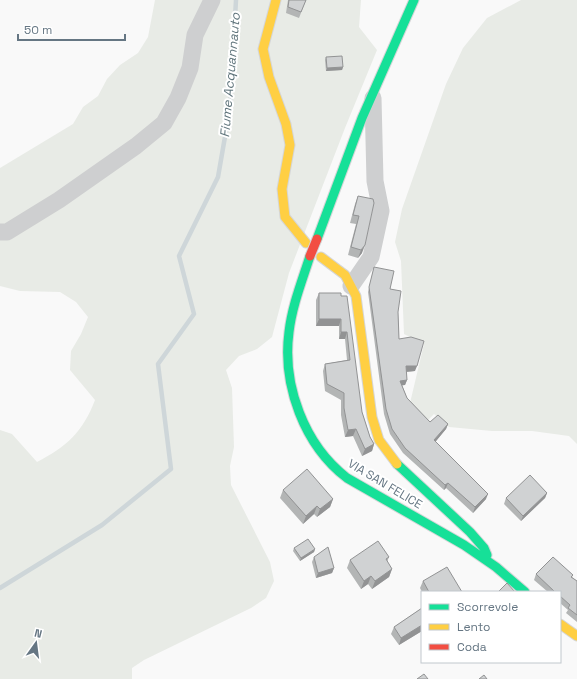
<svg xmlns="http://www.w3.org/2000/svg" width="577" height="679" font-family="'Space Grotesk',sans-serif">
  <rect width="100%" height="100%" fill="#f9f9f9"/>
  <path fill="#e8ebe6" d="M155 0H361L359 27 377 50 345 128 289 273 272 337 257 349 239 356 226 370 232 388 234 447 230 466 231 485 270 562 274 581 266 598 251 608 144 660 132 668V679H0V430L12 434 37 462C66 447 83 432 95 400L70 370 71 351 81 334 88 317 76 302 60 292 20 291 0 286V168L73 124 83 107 98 96 107 79 120 65 138 53 148 37Z
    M521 0H577V444L569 436 532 431H492L449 427 434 414 428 420 410 403 424 344 404 334 401 261 395 242 402 209 446 84 463 48 487 18Z"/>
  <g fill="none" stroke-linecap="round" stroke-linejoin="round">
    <path stroke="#ced6d9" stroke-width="4.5" d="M0 588 102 525 171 469 158 364 194 314 179 256 218 177 230 108 236 0"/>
    <defs>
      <path id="fast" d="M317 239 362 118 414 0
        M310 256C302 281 292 306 289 332 282 385 304 445 347 478L464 545 496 567 525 592
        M397 464 470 532 484 548 487 555"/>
      <path id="slow" d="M276 0 263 49 269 77 286 124 290 145 282 189 285 217 306 243
        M321 257 345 275 356 296 372 417 379 440 397 464
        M560 624 577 636"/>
    </defs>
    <use href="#fast" stroke="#d5d6d7" stroke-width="11"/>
    <use href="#slow" stroke="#d5d6d7" stroke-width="11"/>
    <path stroke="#cecfd0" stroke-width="17" d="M0 232H7L59 200 136 146 164 123 178 98 190 68 195 35 212 0
      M351 286 371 257 381 211 375 181 373 98"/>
    <use href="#fast" stroke="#16e098" stroke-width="9"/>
    <use href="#slow" stroke="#ffcf43" stroke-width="9"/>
    <defs>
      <path id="jam-bridge" d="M310 256 317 239"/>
    </defs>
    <use href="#jam-bridge" stroke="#d5d6d7" stroke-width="11" stroke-linecap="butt"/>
    <use href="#jam-bridge" stroke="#f24e42" stroke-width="9"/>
  </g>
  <path fill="#b3b5b5" d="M288 0H306L299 18 286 13Z
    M326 57 343 67 342 70 326 71 325 60Z
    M358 196 362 253 358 258 348 255 356 224 350 223 355 204Z
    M374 267 390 289 398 312 399 339 415 371 406 372 407 380 405 385H402L407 398 430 422 448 424 446 429 435 442 486 499 473 513 446 488 444 490 403 453 390 434 384 414 368 292Z
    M319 293 341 296 362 412 370 437 374 444 372 451 362 456 353 436 345 437 341 415V400L325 391 323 371 325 364 347 360 345 339H339V326H316V300Z
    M283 490 333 499 330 507 317 517 314 514 303 524 280 498Z
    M547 493 545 498 521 521 504 504 506 498Z
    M294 548 315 549 314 552 300 561 293 551Z
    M314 557 334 568 332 573 316 578 312 562Z
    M389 557 387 562 392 569 389 577 372 589 368 584 361 589 347 568 350 560Z
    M536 574 573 575 572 577 577 581V622L566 613 568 610 560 603V592H548L534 580Z
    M423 581 462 592H422L420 588Z
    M422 608V631L399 645 391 634 394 627Z"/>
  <path fill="#929394" d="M343 67 342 70 326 71 327 68Z
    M365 245 362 253 358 258 361 250Z
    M319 319H341L339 326H316Z
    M341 332H347L345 339H339Z
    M406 366H417L415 371 404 372Z
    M407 380 405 385 398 386 400 381Z
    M448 424 446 429 432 446 434 440Z
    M356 429 353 436 345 437 348 430Z
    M374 444 372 451 362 456 365 449Z
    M448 483 446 488 444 490 445 485Z
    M547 493 545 498 521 521 523 516Z
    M488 494 486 499 473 513 475 507Z
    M333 499 330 507 317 517 320 509Z
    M317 506 314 514 303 524 306 516Z
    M315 549 314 552 300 561 301 558Z
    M334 568 332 573 316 578 318 573Z
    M392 569 389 577 372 589 375 581Z
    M371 576 368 584 361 589 364 581Z
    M422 625V631L399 645 401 638Z"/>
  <path fill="#d0d2d3" stroke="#929394" d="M289 0H306L301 12 288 7Z
    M342 56 343 67 327 68 326 57Z
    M358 196 373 199 374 203 365 245 361 250 351 247 359 216 353 215Z
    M374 267 394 271 390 289 401 291 398 312 399 339 411 337 424 341 417 366H406L407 380 400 381 407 398 430 422 438 415 448 424 434 440 488 494 475 507 448 483 445 485 405 448 392 429 386 409 369 287Z
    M319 293H341V296H347L362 412 370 437 374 444 365 449 356 429 348 430 344 408V393L327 384 325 364 350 360 347 332H341V319H319Z
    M307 469 333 499 320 509 317 506 306 516 283 490Z
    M530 475 547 493 523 516 506 498Z
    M308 539 315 549 301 558 294 548Z
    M378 541 389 557 386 559 392 569 375 581 371 576 364 581 350 560Z
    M328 547 334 568 318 573 314 557Z
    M553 557 573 575 571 577 577 581V615L568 608 570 605 560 596V592H555L536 574Z
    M447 567 462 592H429L423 581Z
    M507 583 515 592H498Z
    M422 608V625L401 638 394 627Z
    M424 674 428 679H417Z
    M484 675 487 679H479Z"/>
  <g text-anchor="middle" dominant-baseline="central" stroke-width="4" stroke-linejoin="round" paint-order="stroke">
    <g font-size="12" fill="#657683" stroke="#fff">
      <text transform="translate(385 484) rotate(31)">VIA SAN FELICE</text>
    </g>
    <g font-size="13" font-style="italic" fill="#60757c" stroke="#fff">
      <text transform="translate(230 75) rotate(-85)">Fiume Acquannauto</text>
    </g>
  </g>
  <rect x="421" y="591" width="140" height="72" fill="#ffffff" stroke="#c1c8cd"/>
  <rect x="429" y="604" width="20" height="6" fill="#16e098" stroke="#c1c8cd"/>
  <text x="457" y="611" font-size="12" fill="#657683">Scorrevole</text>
  <rect x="429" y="624" width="20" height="6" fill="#ffcf43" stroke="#c1c8cd"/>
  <text x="457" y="631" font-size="12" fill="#657683">Lento</text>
  <rect x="429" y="644" width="20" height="6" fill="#f24e42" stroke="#c1c8cd"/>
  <text x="457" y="651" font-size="12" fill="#657683">Coda</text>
  <g transform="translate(36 643) rotate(14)" stroke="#ffffff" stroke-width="3" paint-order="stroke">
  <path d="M0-3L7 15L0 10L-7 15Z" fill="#657683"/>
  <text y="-6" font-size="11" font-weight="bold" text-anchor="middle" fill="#657683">N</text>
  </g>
  <path d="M18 34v6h107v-6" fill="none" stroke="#657683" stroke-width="2"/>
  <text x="24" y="34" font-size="12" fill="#657683" stroke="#ffffff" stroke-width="3" paint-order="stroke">50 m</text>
</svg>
